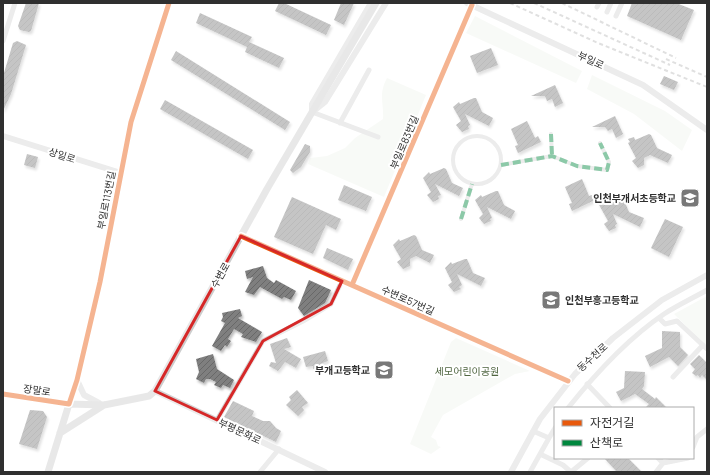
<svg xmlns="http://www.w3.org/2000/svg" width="710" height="475" font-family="Manrope,'Noto Sans KR',sans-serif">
  <defs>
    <pattern id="building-hatch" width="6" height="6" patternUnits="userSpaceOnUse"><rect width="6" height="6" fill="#7f7f7f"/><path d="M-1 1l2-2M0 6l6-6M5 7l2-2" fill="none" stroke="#686868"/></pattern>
    <filter id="shadow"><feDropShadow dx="1.5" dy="2.5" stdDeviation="1" flood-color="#0004"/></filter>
  </defs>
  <rect width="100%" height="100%" fill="#fff"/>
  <path fill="#f0f4ed" d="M475 16 582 71 576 83 466 33Z
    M592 75 665 111 692 130 682 151 634 114 587 89Z
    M387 78 426 95 384 197 308 164 310 158 327 156 345 148 355 138 383 119C384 103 378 95 387 78Z
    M707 296V346L674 314Z
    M456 338 530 371 515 374 443 415 431 437 436 440 438 446 441 447 431 454 410 444 451 342Z"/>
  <path fill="url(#building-hatch)" filter="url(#shadow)" d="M26 3H39L31 31 29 32 20 30 18 26Z
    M279 3H284L331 25 326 35 275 11Z
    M341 3H354L344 25 334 20Z
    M632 3H676L694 10 681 40 627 16Z
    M200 13 252 37 249 42 284 58 279 68 245 52 247 47 196 23Z
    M17 41 26 45 11 94 3 111V76L13 43Z
    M491 48 498 65 477 73 470 56Z
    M176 51 290 122 285 130 171 60Z
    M664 76 678 82 674 90 660 84Z
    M555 85 563 103 555 107 552 99 547 101 545 96H531Z
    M474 98H476L482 112 493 118 489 126 465 114 470 125 468 126 469 129 462 132 456 125 461 121 453 107 459 102 460 104Z
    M165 100 253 150 248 159 160 109Z
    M615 116 623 134 616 138 612 129 608 131 605 127H592Z
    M527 121 535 138 538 136 541 142 518 153 515 146 518 145 511 129Z
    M649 134 651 135 657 148 672 155 668 163 650 155 644 158V165L638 168 632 161 636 158 628 143 630 142 628 139 634 137 635 140Z
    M305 144 310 146V152L301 167 293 173 290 170Z
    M27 154 38 157 35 168 24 165Z
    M444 168 446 169 452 183 463 188 459 196 435 184 441 195 438 196 439 199 433 202 427 195 431 192 423 178 429 172 430 174Z
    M582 179 589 196 592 195 595 200 572 211 569 204 572 203 565 187Z
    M344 185 372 197 366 211 338 200Z
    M496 191H498L504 205 515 211 511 219 487 207 492 218 490 219 491 221 484 224 479 218 483 214 475 200 481 195 482 197Z
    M292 197 341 219 336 230 326 225 313 254 274 237Z
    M621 197 623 198 629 212 644 218 640 227 613 214 617 224 615 225 616 228 609 231 604 224 608 221 598 203 605 200 607 203Z
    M665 219 683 227 669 257 651 248Z
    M414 235 416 236 422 250 434 255 430 263 416 256 410 259V266L403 269 397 262 401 259 393 245 399 239 400 241Z
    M327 248 353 259 348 270 323 258Z
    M465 259H467L473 273 485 278 481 286 457 274 462 285 459 287 461 289 454 292 448 285 452 282 445 268 451 262 452 264Z
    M263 266 267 278 274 283 276 280 296 291 291 300 284 297 282 299 260 287 254 295 245 292 253 277 247 279 245 271Z
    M309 280 331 290 325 303 304 316 298 308Z
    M240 309 242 316 238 318 262 332 256 342 241 337 243 334 234 329 228 339 231 341 227 347 225 345 221 351 212 346 225 323 221 321 223 317 222 313Z
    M662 331 680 332V347L688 355 678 366 669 357 650 367 645 356 662 348Z
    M287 338 291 347 284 349 301 359 296 368 285 362 278 371 269 366 271 362 276 363 270 344Z
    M325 351 328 361 320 364 321 367 313 369V366L306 367 303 357Z
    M213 354 217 369 234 380 230 388 223 385 221 388 214 385 216 382 210 379H206L204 383 196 379 199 372 196 359Z
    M699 355 707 363V380L702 375 700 378 698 375 696 376 692 373 695 369 690 364Z
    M625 371 645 372 644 386 642 389 655 399 656 397 667 408H645L649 404 635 394 621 401 616 392 624 388Z
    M297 390 308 403 302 407 304 410 298 416 286 405 291 400 289 397Z
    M233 401 254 411 252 416 263 421H270L276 428 281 431 276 442 224 417Z
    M30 410 43 411 47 417 37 449 19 444Z
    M604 458H628L642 472H617Z"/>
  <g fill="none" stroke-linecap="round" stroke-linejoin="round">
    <path stroke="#d4d4d4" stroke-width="4" d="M551 134 552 156
      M453 160a24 24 0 1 1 48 0a24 24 0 1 1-48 0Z
      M501 165 552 156 577 166 607 170 609 162 600 143
      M461 219 472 184"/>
    <path stroke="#d4d4d4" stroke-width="5" d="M597 7 599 3
      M607 12 611 3
      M616 16 622 3
      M3 41 15 3
      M312 112 378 137
      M340 123 369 70
      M352 285 472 5
      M659 318 665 324 677 321 707 349
      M673 377 703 345
      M587 384 610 408
      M568 408C596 373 627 339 664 314 678 305 693 298 707 290
      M217 420 263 341 303 321 331 304 342 281
      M549 438 555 428
      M693 447 697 437 707 429
      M540 454 563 465 571 472
      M663 463 688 458
      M260 472 279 449
      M530 472 549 438 533 431
      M571 472 588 458
      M656 472 663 463 658 458"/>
    <path stroke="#d4d4d4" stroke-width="6" d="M467 3 643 85 707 130
      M315 110 325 102 386 3
      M312 112V104L371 3
      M3 136 121 173
      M241 236 568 381
      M77 380 84 395 99 403
      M155 391 325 472
      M3 394 69 404 77 380 100 282 131 122 169 3
      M511 472 540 419 575 374 613 338 662 300 707 275"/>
    <path stroke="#cdcdcd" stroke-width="7" d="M60 433 104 405
      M48 472 69 404 104 405 149 396 155 391 267 189 376 3"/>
    <path stroke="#bbb" stroke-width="2" stroke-dasharray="4 3" stroke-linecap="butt" d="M510 3 598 43 707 87
      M534 3 670 65
      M562 3 676 58
      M666 59 707 77"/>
    <path stroke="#00873e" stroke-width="4" stroke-dasharray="8 4" stroke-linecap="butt" d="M551 134 552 156
      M501 165 552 156 577 166 607 170 609 162 600 143
      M461 219 472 184"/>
    <defs>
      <path id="cycleway" d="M241 236 568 381
        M352 285 472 5
        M3 394 69 404 77 380 100 282 131 122 169 3"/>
    </defs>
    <use href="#cycleway" stroke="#fff" stroke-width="8"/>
    <use href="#cycleway" stroke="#e8590c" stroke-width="5"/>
  </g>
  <path d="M0 0H710V475H0ZM241 236 342 281 331 304 263 341 217 420 155 391Z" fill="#fff" fill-opacity=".55" fill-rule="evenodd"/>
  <path fill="none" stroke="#d62828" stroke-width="3" stroke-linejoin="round" d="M241 236 342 281 331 304 263 341 217 420 155 391Z"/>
  <defs>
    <symbol id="school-square" viewBox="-11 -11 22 22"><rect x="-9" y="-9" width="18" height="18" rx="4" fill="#787878" stroke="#fff"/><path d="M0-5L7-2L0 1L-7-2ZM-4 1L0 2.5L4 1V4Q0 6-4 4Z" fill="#fff"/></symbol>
  </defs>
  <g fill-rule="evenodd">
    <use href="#school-square" x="679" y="187" width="22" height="22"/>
    <use href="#school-square" x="540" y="289" width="22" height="22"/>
    <use href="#school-square" x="373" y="359" width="22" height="22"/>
  </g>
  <g text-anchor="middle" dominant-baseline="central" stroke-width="4" stroke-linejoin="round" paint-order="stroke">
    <g font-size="10" fill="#2f2f2f" stroke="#fff">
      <text transform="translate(591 60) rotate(25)">부일로</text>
      <text transform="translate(404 142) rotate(-67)">부일로83번길</text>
      <text transform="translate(62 155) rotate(18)">상일로</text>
      <text transform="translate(106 200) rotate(-79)">부일로113번길</text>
      <text transform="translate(220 275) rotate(-61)">수변로</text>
      <text transform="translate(408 300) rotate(24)">수변로57번길</text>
      <text transform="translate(592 357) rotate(-42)">동수천로</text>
      <text transform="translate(37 390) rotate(8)">장말로</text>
      <text transform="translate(240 431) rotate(25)">부평문화로</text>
    </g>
    <g font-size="10" font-weight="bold" fill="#2f2f2f" stroke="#fff" text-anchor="end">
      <text x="676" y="198">인천부개서초등학교</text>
      <text x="565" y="300" text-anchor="start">인천부흥고등학교</text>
      <text x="370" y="370">부개고등학교</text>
    </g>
    <g font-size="10" fill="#506641" stroke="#fff">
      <text x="467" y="371">세모어린이공원</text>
    </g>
  </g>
  <rect width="710" height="475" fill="none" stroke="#2f2f2f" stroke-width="8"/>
  <rect x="554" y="407" width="140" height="52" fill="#ffffff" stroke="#acacac"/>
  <rect x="562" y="420" width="20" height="6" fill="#e8590c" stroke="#acacac"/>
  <text x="590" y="427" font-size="12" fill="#2f2f2f">자전거길</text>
  <rect x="562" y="440" width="20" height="6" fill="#00873e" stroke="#acacac"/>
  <text x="590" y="447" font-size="12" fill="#2f2f2f">산책로</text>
</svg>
